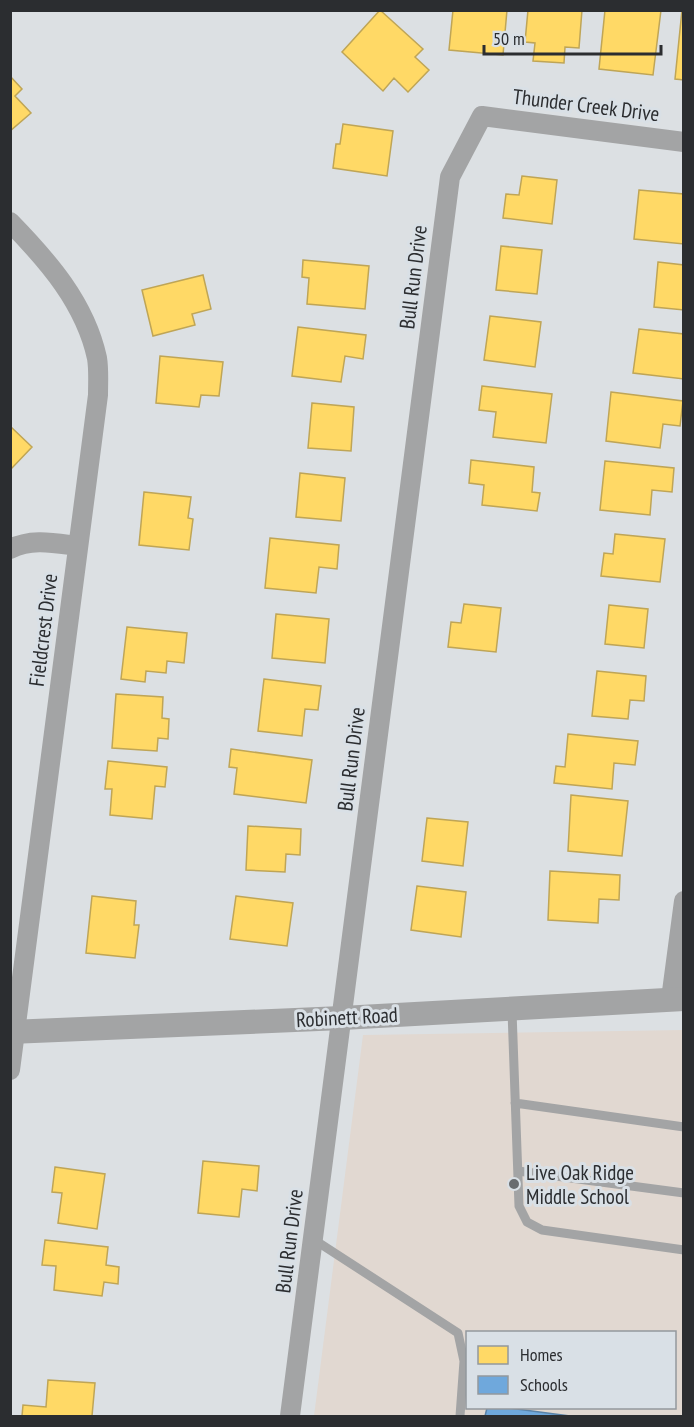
<svg xmlns="http://www.w3.org/2000/svg" width="694" height="1427" font-family="'PT Sans Narrow',sans-serif">
  <rect width="100%" height="100%" fill="#dce0e3"/>
  <path fill="#e1d8d1" fill-rule="evenodd" d="M683 1030V1416H314L363 1035ZM468 1332H674V1408H468Z"/>
  <path fill="#ffd966" stroke="#bfa556" stroke-width="1.5" d="M380 10 423 49 415 57 429 70 408 92 394 78 383 91 342 52Z
    M453 10H507L503 55 449 50Z
    M528 10H582L579 48 565 47 564 63 533 61 535 43 525 42Z
    M605 10H661L653 75 599 69Z
    M682 10H684V80L675 79Z
    M10 76 22 89 15 96 31 113 10 131Z
    M343 124 393 131 387 176 333 168 336 144H340Z
    M522 176 557 180 552 224 503 218 506 194 519 195Z
    M639 190 684 194V244L634 239Z
    M501 246 542 250 537 294 496 290Z
    M303 260 369 266 365 309 307 304 309 278 302 277Z
    M658 262 684 265V310L654 307Z
    M203 275 211 309 192 314 195 325 153 336 142 290Z
    M490 316 541 322 535 367 484 360Z
    M298 327 366 335 363 359 345 356 341 382 292 376Z
    M639 329 684 334V379L633 373Z
    M160 356 223 362 219 396 201 395 199 407 156 403Z
    M482 386 552 394 546 443 493 437 496 412 479 410Z
    M611 392 683 401 680 426 663 424 660 448 606 441Z
    M312 403 354 407 351 451 308 448Z
    M10 426 32 447 12 468 10 466Z
    M471 460 534 467 532 492 540 493 537 511 482 505 484 485 469 483Z
    M605 461 674 468 672 492 652 490 650 515 600 510Z
    M300 473 345 478 341 521 296 517Z
    M144 492 191 497 188 518 193 519 189 550 139 545Z
    M615 534 665 539 660 582 601 576 604 553 613 554Z
    M270 538 339 545 337 569 319 567 316 593 265 588Z
    M464 604 501 608 496 652 448 647 451 622 461 623Z
    M609 605 648 609 644 648 605 644Z
    M276 614 329 619 325 663 272 658Z
    M127 627 187 633 184 663 167 661 166 673 146 671 145 682 121 679Z
    M597 671 646 676 644 701 630 700 628 719 592 716Z
    M264 679 321 686 318 710 305 709 302 736 258 731Z
    M116 694 163 697 162 718 169 719 168 739 158 738 157 751 112 748Z
    M568 734 638 741 635 765 614 763 612 789 554 783 556 766 565 767Z
    M231 749 312 760 306 803 234 794 237 768 229 767Z
    M108 761 167 767 165 787 155 786 152 819 110 815 112 789H105Z
    M571 795 628 801 622 856 568 851Z
    M427 818 468 822 463 866 422 861Z
    M248 826 301 829 300 855 286 854 285 872 246 870Z
    M550 871 620 875 619 900 599 899 598 923 548 920Z
    M417 886 466 892 461 937 411 930Z
    M92 896 136 901 134 925H139L135 958 86 953Z
    M236 896 293 903 287 946 230 939Z
    M203 1161 259 1166 257 1191 242 1189 239 1217 198 1213Z
    M55 1167 105 1174 97 1229 58 1223 62 1193 52 1192Z
    M45 1240 108 1247 106 1265 119 1267 118 1284 104 1282 102 1296 54 1290 56 1266 42 1265Z
    M48 1380 95 1383 92 1416H22L23 1405 46 1407Z"/>
  <path fill="#6fa8dc" stroke="#5b83a8" stroke-width="1.5" d="M487 1408H509L570 1416H485Z"/>
  <g fill="none" stroke-linecap="round" stroke-linejoin="round">
    <path stroke="#a3a4a5" stroke-width="9" d="M512 1011 519 1206 527 1222 542 1230 684 1250
      M515 1103 684 1127
      M518 1171 684 1193
      M313 1239 458 1333 464 1361 460 1416"/>
    <path stroke="#a3a4a5" stroke-width="20" d="M10 222C48 261 85 303 97 358 99 370 98 383 98 395L10 1070
      M10 549C32 538 54 543 78 546
      M671 999 684 901
      M290 1416 450 177 482 116 684 142"/>
    <path stroke="#a3a4a5" stroke-width="24" d="M10 1032 342 1018 684 999"/>
  </g>
  <circle fill="#696c6f" stroke="#d9e0e6" stroke-width="2" cx="514" cy="1184" r="6"/>
  <g text-anchor="middle" dominant-baseline="central" stroke-width="6" stroke-linejoin="round" paint-order="stroke">
    <g font-size="21" fill="#2b2d30" stroke="#d9e0e6">
      <text transform="translate(586 105) rotate(7)">Thunder Creek Drive</text>
      <text transform="translate(413 277) rotate(-83)">Bull Run Drive</text>
      <text transform="translate(43 630) rotate(-83)">Fieldcrest Drive</text>
      <text transform="translate(351 759) rotate(-83)">Bull Run Drive</text>
      <text transform="translate(347 1017) rotate(-3)">Robinett Road</text>
      <text transform="translate(289 1241) rotate(-83)">Bull Run Drive</text>
    </g>
    <g font-size="21" fill="#2b2d30" stroke="#d9e0e6" text-anchor="start">
      <text x="526" y="1172">Live Oak Ridge<tspan x="526" dy="24">Middle School</tspan></text>
    </g>
  </g>
  <rect width="694" height="1427" fill="none" stroke="#2b2d30" stroke-width="24"/>
  <rect x="466" y="1331" width="210" height="78" fill="#d9e0e6" stroke="#93989d" stroke-width="1.5"/>
  <rect x="478" y="1346" width="30" height="18" fill="#ffd966" stroke="#93989d" stroke-width="1.5"/>
  <text x="520" y="1361" font-size="18" fill="#2b2d30">Homes</text>
  <rect x="478" y="1376" width="30" height="18" fill="#6fa8dc" stroke="#93989d" stroke-width="1.5"/>
  <text x="520" y="1391" font-size="18" fill="#2b2d30">Schools</text>
  <path d="M484 45v9h177v-9" fill="none" stroke="#2b2d30" stroke-width="3"/>
  <text x="493" y="45" font-size="18" fill="#2b2d30" stroke="#d9e0e6" stroke-width="4.5" paint-order="stroke">50 m</text>
</svg>
